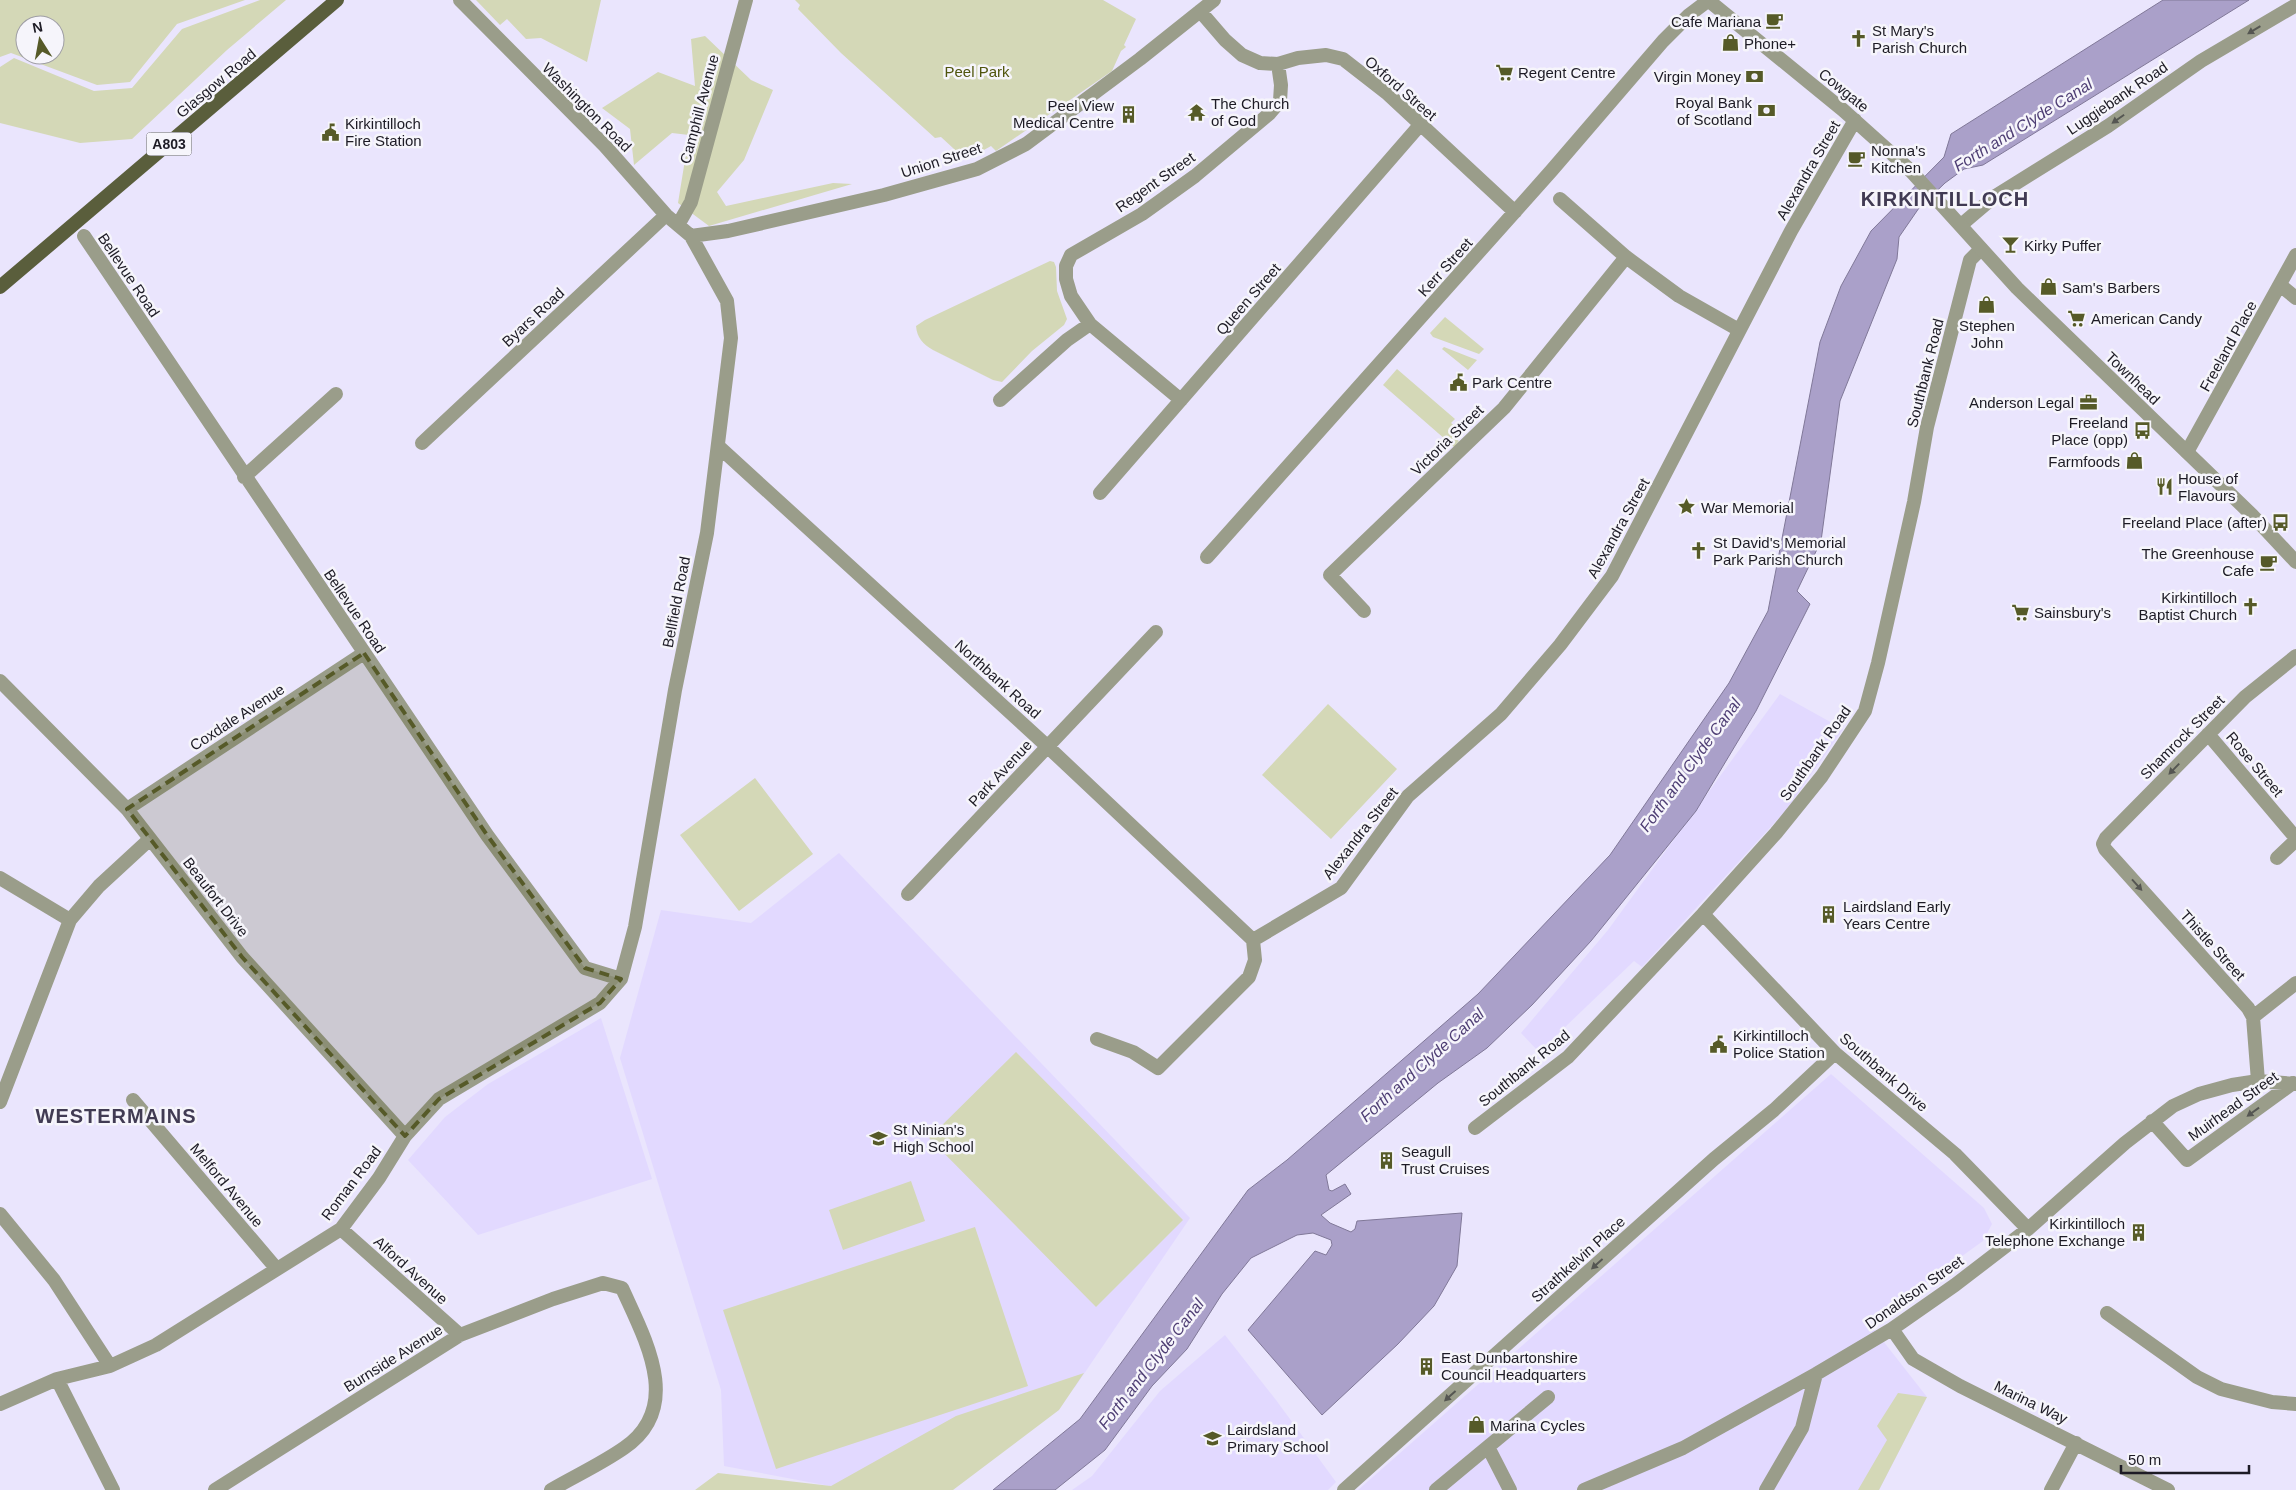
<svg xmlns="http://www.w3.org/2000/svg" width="2296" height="1490" font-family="Helvetica,sans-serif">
  <rect width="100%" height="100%" fill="#eae5fd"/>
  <path fill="#e2d9ff" d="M1780 694 1843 729 1787 809 1642 967 1634 961 1539 1052 1521 1033 1608 930Z
    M839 853 1190 1218 1075 1387 939 1490H851L724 1466 721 1390 620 1058 661 910 751 923Z
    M601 1018 652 1179 478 1235 408 1160 445 1117 488 1084Z
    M1831 1074 1984 1208 1992 1224 1983 1241 1869 1323 1927 1397 1879 1490H1358Z
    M1225 1335 1276 1400 1336 1482 1328 1490H1072L1092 1476 1160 1391Z"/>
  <path fill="#d4d8b7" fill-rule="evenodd" d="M0 0H245L177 24 130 82 97 85 11 53 0 57ZM25 25H55V55H25Z
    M260 0H286L227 50 132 139 80 143 0 123V67L14 58 94 91 132 88 182 29Z
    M476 0H601L587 62 541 38 526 39 507 19 500 25Z
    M795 0H1103L1136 19 1124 45 1126 47 1121 51 1112 71 996 151 991 146 966 160 941 137 935 138 841 53 798 9 800 5Z
    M705 36 751 80 773 90 744 160 717 192 726 206 833 183 852 184 709 226 678 203 689 135 672 133 634 165 630 129 602 108 658 72 695 86 691 39Z
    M1050 261 1054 262 1056 267 1057 291 1067 319 1064 325 1032 351 1002 382 993 380 933 350C923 344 917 338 916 326L925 320Z
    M1445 317 1484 349 1479 354 1433 337 1430 333Z
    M1444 347 1477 360 1468 370 1442 349Z
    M1397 369 1455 419 1451 423 1456 427 1450 435 1459 441 1454 447 1383 385Z
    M1328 704 1397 769 1331 839 1262 775Z
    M755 778 813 854 739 911 680 835Z
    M1016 1052 1183 1220 1096 1307 929 1138Z
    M911 1181 925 1221 843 1250 829 1210Z
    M975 1227 1028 1386 776 1469 723 1310Z
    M1084 1373 1059 1410 953 1490H695L718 1473 831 1486 956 1416Z
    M1898 1393 1927 1397 1879 1490H1858L1887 1440 1877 1426Z"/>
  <path fill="#aaa0c9" stroke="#807898" d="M2163 0H2249L1983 165 1964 169 1945 183 1919 208 1899 237 1897 259 1840 401 1821 541 1797 591 1810 604 1756 711 1696 811 1591 941 1532 1005 1487 1048 1438 1083 1326 1175 1329 1190 1332 1191 1345 1184 1351 1194 1321 1215 1330 1223 1351 1232 1355 1229 1357 1221 1462 1213 1457 1266 1434 1306 1398 1344 1322 1415 1248 1330 1315 1251 1326 1255 1332 1245 1331 1240 1313 1233 1297 1235 1251 1258 1222 1294 1187 1349 1152 1386 1105 1450 1055 1490H993L1080 1419 1248 1190 1287 1160 1478 994 1610 855 1729 683 1768 611 1820 342 1841 286 1871 231 1944 157 1951 134Z"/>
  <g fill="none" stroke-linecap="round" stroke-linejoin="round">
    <path stroke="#9a9d8a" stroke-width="14" d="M1708 0 1843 110 1910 170
      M1200 11 1225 40 1242 55 1260 63 1278 64 1298 58 1326 55 1343 59 1388 94 1515 212
      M1560 199 1626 257 1679 296 1739 330
      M678 225 691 202 746 0
      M1961 225 1994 197 2108 126 2201 61 2296 5
      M84 236 487 835 585 968 621 979
      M691 236 728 231 884 195 977 169 1026 144 1140 59 1214 0
      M2280 285 2296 298
      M1000 400 1067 340 1090 324
      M1181 400 1090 324 1071 296 1066 279V266L1071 255 1142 214 1195 176 1269 114 1280 101 1281 85 1278 64
      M422 443 666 215
      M718 446 1048 747 1253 940
      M2187 452 2296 255
      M244 477 336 394
      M1100 493 1420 125
      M1207 557 1552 170 1663 41 1689 15 1709 0
      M1364 611 1330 575 1504 408 1626 257
      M0 681 127 809 242 957 405 1136
      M2208 734 2296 838
      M127 809 364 653
      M2277 858 2296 840
      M0 878 70 920
      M908 894 1156 632
      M1703 914 1835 1053 1955 1154 2028 1229
      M1253 940 1341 888 1408 796 1501 714 1560 645 1612 576 1791 231 1855 120
      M2253 1017 2296 983
      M1097 1039 1133 1052 1158 1068 1249 977 1255 960 1253 940
      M2258 1081 2253 1017 2248 1008 2105 849 2103 844 2106 838 2245 697 2296 656
      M133 1100 276 1268
      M0 1102 70 920 99 886 150 839
      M2152 1121 2187 1160 2293 1083
      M1475 1128 1568 1057 1703 914 1776 833 1822 776 1865 711 1878 663 1914 502 1927 427 1970 260 1981 249
      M0 1214 54 1280 110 1366
      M341 1229 460 1335
      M2107 1313 2197 1377 2221 1389 2272 1402 2296 1404
      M1892 1329 1913 1359 1960 1386 2168 1490
      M57 1379 113 1490
      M0 1404 57 1379 110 1366 156 1345 341 1229 379 1178 405 1136 439 1099 600 1003 621 979 635 927 675 690 707 533 731 338 727 301 691 236 666 215 605 146 460 0
      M1488 1447 1510 1490
      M215 1490 460 1335 553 1299 603 1283 622 1288C645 1339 684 1407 624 1448 601 1464 575 1476 551 1490
      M1344 1490 1714 1159 1774 1110 1835 1053
      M1436 1490 1548 1397
      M1584 1490 1683 1448 1816 1374 1892 1329 1955 1285 2028 1229 2125 1143 2173 1106 2199 1094 2232 1085 2258 1081 2296 1084
      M1766 1490 1802 1428 1816 1374
      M2051 1490 2076 1443"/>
    <path stroke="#9a9d8a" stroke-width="14" d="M1910 170 2017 288 2252 515 2296 562"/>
    <path stroke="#5a5e3c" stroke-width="14" d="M0 287 337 0"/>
  </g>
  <defs><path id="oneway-solid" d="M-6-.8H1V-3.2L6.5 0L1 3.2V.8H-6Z" transform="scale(1.25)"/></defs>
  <g fill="#555652">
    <use href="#oneway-solid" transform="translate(2254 30) rotate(149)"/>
    <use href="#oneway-solid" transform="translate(2118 119) rotate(145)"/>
    <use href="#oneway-solid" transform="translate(2174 769) rotate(134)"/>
    <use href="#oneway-solid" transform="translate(2137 885) rotate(48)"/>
    <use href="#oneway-solid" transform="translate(2253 1112) rotate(144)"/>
    <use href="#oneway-solid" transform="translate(1597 1264) rotate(138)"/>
    <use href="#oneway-solid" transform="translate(1450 1396) rotate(138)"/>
  </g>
  <path fill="#565a28" fill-opacity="0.2" stroke="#565a28" stroke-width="4" stroke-dasharray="10 6" stroke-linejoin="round" d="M364 653 487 835 585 968 621 979 600 1003 439 1099 405 1136 242 957 127 809Z"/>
  <defs>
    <symbol id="cafe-bare" viewBox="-9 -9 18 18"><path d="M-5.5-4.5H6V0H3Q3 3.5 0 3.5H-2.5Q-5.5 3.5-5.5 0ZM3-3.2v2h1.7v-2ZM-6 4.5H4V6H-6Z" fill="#565a28" stroke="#f6f5fb" stroke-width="2.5" paint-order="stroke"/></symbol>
    <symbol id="church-bare" viewBox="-9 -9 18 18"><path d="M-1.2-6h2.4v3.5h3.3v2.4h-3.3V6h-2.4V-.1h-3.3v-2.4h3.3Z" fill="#565a28" stroke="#f6f5fb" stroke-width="2.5" paint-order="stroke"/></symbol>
    <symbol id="shop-bare" viewBox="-9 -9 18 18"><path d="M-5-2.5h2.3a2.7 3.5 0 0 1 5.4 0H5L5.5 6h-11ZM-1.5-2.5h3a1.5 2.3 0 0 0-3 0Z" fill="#565a28" stroke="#f6f5fb" stroke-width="2.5" paint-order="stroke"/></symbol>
    <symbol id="supermarket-bare" viewBox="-9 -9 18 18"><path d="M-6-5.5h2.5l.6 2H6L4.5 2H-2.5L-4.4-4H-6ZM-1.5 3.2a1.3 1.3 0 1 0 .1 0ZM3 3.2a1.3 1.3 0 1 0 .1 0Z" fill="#565a28" stroke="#f6f5fb" stroke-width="2.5" paint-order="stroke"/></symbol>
    <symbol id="bank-bare" viewBox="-9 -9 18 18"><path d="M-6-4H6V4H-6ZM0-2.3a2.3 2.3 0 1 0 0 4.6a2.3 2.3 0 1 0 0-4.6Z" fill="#565a28" stroke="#f6f5fb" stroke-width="2.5" paint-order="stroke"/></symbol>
    <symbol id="temple-bare" viewBox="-9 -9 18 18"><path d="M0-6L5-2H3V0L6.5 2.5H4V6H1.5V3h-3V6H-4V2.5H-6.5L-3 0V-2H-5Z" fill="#565a28" stroke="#f6f5fb" stroke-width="2.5" paint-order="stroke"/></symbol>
    <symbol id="building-bare" viewBox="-9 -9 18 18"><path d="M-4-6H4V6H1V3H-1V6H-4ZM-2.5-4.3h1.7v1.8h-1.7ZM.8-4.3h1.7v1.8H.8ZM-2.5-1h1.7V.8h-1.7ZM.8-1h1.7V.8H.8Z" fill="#565a28" stroke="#f6f5fb" stroke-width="2.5" paint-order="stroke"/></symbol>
    <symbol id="civic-bare" viewBox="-9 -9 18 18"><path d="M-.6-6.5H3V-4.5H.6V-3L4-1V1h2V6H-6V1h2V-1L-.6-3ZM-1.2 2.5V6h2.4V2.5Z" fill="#565a28" stroke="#f6f5fb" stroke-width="2.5" paint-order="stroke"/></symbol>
    <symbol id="bar-bare" viewBox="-9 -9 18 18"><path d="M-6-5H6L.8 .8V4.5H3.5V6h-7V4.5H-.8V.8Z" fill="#565a28" stroke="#f6f5fb" stroke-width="2.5" paint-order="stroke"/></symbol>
    <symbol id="office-bare" viewBox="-9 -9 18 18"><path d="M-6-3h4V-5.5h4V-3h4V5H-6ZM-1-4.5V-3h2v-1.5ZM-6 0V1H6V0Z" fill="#565a28" stroke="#f6f5fb" stroke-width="2.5" paint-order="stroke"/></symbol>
    <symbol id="bus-bare" viewBox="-9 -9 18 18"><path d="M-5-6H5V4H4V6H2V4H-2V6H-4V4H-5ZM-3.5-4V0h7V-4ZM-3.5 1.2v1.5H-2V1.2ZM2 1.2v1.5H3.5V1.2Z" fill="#565a28" stroke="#f6f5fb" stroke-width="2.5" paint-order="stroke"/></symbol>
    <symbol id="restaurant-bare" viewBox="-9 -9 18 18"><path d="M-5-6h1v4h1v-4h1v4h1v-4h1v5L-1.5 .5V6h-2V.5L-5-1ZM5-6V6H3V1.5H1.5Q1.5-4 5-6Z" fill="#565a28" stroke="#f6f5fb" stroke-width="2.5" paint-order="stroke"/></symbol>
    <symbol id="sight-bare" viewBox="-9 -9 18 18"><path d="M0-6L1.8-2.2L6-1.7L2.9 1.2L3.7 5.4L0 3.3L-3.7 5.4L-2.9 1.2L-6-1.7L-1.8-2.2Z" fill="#565a28" stroke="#f6f5fb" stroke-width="2.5" paint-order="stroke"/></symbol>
    <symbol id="school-bare" viewBox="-9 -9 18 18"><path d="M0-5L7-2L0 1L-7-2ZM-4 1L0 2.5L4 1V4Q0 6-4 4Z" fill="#565a28" stroke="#f6f5fb" stroke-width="2.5" paint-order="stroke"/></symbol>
  </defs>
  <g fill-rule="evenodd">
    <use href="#cafe-bare" x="1762" y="8" width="25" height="25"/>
    <use href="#church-bare" x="1846" y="26" width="25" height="25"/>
    <use href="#shop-bare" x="1718" y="30" width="25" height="25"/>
    <use href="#supermarket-bare" x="1492" y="60" width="25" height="25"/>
    <use href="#bank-bare" x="1742" y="64" width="25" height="25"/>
    <use href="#bank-bare" x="1754" y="98" width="25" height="25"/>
    <use href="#temple-bare" x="1184" y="100" width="25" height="25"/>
    <use href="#building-bare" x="1116" y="102" width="25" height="25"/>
    <use href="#civic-bare" x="318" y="120" width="25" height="25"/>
    <use href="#cafe-bare" x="1844" y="146" width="25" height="25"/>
    <use href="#bar-bare" x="1998" y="232" width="25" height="25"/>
    <use href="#shop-bare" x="2036" y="274" width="25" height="25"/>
    <use href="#shop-bare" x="1974" y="292" width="25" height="25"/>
    <use href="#supermarket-bare" x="2064" y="306" width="25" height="25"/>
    <use href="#civic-bare" x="1446" y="370" width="25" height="25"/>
    <use href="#office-bare" x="2076" y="390" width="25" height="25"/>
    <use href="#bus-bare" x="2130" y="418" width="25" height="25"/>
    <use href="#shop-bare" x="2122" y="448" width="25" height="25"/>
    <use href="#restaurant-bare" x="2152" y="474" width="25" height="25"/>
    <use href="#sight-bare" x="1674" y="494" width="25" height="25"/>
    <use href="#bus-bare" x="2268" y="510" width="25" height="25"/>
    <use href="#church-bare" x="1686" y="538" width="25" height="25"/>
    <use href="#cafe-bare" x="2256" y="550" width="25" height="25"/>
    <use href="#church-bare" x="2238" y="594" width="25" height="25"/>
    <use href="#supermarket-bare" x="2008" y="600" width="25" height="25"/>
    <use href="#building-bare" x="1816" y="902" width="25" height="25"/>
    <use href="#civic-bare" x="1706" y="1032" width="25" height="25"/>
    <use href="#school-bare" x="866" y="1126" width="25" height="25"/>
    <use href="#building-bare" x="1374" y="1148" width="25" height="25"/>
    <use href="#building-bare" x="2126" y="1220" width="25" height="25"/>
    <use href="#building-bare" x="1414" y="1354" width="25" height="25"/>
    <use href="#shop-bare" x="1464" y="1412" width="25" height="25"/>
    <use href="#school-bare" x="1200" y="1426" width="25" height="25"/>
  </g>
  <g text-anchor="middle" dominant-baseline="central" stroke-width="5" stroke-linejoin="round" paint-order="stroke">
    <rect fill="#f6f5fb" stroke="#5e5c65" stroke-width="1" x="146.5" y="132.5" width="45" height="23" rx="4"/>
    <g font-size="14" font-weight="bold" fill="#1d1b25">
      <text x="169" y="144">A803</text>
    </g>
    <g font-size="15" fill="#1d1b25" stroke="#f6f5fb" text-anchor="start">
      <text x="1761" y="21" text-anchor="end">Cafe Mariana</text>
      <text x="1872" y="30">St Mary's<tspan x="1872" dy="17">Parish Church</tspan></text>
      <text x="1744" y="43">Phone+</text>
      <text x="1518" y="72">Regent Centre</text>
      <text x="1741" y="76" text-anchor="end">Virgin Money</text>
      <text x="1752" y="102" text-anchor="end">Royal Bank<tspan x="1752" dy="17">of Scotland</tspan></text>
      <text x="1211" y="103">The Church<tspan x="1211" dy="17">of God</tspan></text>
      <text x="1114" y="105" text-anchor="end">Peel View<tspan x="1114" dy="17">Medical Centre</tspan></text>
      <text x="345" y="123">Kirkintilloch<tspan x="345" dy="17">Fire Station</tspan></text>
      <text x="1871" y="150">Nonna's<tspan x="1871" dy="17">Kitchen</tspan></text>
      <text x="2024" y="245">Kirky Puffer</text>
      <text x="2062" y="287">Sam's Barbers</text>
      <text x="2091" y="318">American Candy</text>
      <text x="1987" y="325" text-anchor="middle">Stephen<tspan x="1987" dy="17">John</tspan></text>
      <text x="1472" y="382">Park Centre</text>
      <text x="2074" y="402" text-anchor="end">Anderson Legal</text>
      <text x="2128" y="422" text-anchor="end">Freeland<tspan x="2128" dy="17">Place (opp)</tspan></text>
      <text x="2120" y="461" text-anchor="end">Farmfoods</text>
      <text x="2178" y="478">House of<tspan x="2178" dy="17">Flavours</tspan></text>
      <text x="1701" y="507">War Memorial</text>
      <text x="2267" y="522" text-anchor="end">Freeland Place (after)</text>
      <text x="1713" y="542">St David's Memorial<tspan x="1713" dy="17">Park Parish Church</tspan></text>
      <text x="2254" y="553" text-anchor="end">The Greenhouse<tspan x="2254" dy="17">Cafe</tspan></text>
      <text x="2237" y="597" text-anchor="end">Kirkintilloch<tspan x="2237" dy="17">Baptist Church</tspan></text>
      <text x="2034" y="612">Sainsbury's</text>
      <text x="1843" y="906">Lairdsland Early<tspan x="1843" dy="17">Years Centre</tspan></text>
      <text x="1733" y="1035">Kirkintilloch<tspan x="1733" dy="17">Police Station</tspan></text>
      <text x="893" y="1129">St Ninian's<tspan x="893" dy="17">High School</tspan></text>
      <text x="1401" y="1151">Seagull<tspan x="1401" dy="17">Trust Cruises</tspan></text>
      <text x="2125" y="1223" text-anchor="end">Kirkintilloch<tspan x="2125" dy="17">Telephone Exchange</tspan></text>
      <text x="1441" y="1357">East Dunbartonshire<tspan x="1441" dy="17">Council Headquarters</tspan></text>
      <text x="1490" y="1425">Marina Cycles</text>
      <text x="1227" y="1429">Lairdsland<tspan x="1227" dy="17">Primary School</tspan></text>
    </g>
    <g font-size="15" fill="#50550d" stroke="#f6f5fb">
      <text x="977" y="71">Peel Park</text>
    </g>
    <g font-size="15" fill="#1d1b25" stroke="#f6f5fb">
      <text transform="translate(216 83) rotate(-40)">Glasgow Road</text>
      <text transform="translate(1401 88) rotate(41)">Oxford Street</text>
      <text transform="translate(1844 90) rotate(39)">Cowgate</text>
      <text transform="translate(2117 98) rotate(-34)">Luggiebank Road</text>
      <text transform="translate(587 107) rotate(45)">Washington Road</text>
      <text transform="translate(699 109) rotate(-75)">Camphill Avenue</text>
      <text transform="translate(941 160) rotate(-18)">Union Street</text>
      <text transform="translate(1808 170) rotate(-60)">Alexandra Street</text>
      <text transform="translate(1155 182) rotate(-35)">Regent Street</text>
      <text transform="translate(1445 267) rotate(-48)">Kerr Street</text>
      <text transform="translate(129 275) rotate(56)">Bellevue Road</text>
      <text transform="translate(1248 299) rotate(-49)">Queen Street</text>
      <text transform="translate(533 317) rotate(-43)">Byars Road</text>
      <text transform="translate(2228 346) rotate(-61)">Freeland Place</text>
      <text transform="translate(1925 373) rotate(-76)">Southbank Road</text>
      <text transform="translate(2133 378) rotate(44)">Townhead</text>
      <text transform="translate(1447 440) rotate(-44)">Victoria Street</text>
      <text transform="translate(1618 528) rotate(-61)">Alexandra Street</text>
      <text transform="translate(676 602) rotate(-79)">Bellfield Road</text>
      <text transform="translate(355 611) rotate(56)">Bellevue Road</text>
      <text transform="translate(998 679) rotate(42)">Northbank Road</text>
      <text transform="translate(237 717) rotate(-33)">Coxdale Avenue</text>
      <text transform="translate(2182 737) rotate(-45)">Shamrock Street</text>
      <text transform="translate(1815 753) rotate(-55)">Southbank Road</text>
      <text transform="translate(2255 764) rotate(50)">Rose Street</text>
      <text transform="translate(1000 773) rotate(-47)">Park Avenue</text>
      <text transform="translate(1360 833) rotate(-52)">Alexandra Street</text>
      <text transform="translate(216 897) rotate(52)">Beaufort Drive</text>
      <text transform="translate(2213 945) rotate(48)">Thistle Street</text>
      <text transform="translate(1524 1068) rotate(-39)">Southbank Road</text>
      <text transform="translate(1884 1072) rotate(41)">Southbank Drive</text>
      <text transform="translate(2233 1106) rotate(-36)">Muirhead Street</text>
      <text transform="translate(351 1183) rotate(-53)">Roman Road</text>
      <text transform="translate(227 1185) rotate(50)">Melford Avenue</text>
      <text transform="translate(1578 1259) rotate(-42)">Strathkelvin Place</text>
      <text transform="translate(411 1270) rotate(42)">Alford Avenue</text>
      <text transform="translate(1914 1292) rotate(-35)">Donaldson Street</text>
      <text transform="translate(393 1358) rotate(-32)">Burnside Avenue</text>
      <text transform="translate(2031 1402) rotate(26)">Marina Way</text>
    </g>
    <g font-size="16" font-style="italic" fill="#4e3e74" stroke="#f6f5fb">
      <text transform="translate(2023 125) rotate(-32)">Forth and Clyde Canal</text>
      <text transform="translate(1690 765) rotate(-54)">Forth and Clyde Canal</text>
      <text transform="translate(1422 1065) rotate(-42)">Forth and Clyde Canal</text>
      <text transform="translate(1151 1364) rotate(-52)">Forth and Clyde Canal</text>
    </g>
    <g font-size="20" font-weight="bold" letter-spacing="1" fill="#413b53" stroke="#f6f5fb">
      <text x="1945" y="199">KIRKINTILLOCH</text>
      <text x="116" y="1116">WESTERMAINS</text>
    </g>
  </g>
  <g transform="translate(40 40) rotate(349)"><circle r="24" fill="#f6f5fb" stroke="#9f9ea5"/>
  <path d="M0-4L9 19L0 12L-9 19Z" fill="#565a28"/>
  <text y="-8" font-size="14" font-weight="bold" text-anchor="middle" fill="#1d1b25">N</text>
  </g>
  <path d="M2121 1465v8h128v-8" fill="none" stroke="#1d1b25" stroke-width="2.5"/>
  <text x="2128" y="1465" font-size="15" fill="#1d1b25" stroke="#f6f5fb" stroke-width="4" paint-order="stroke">50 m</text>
</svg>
